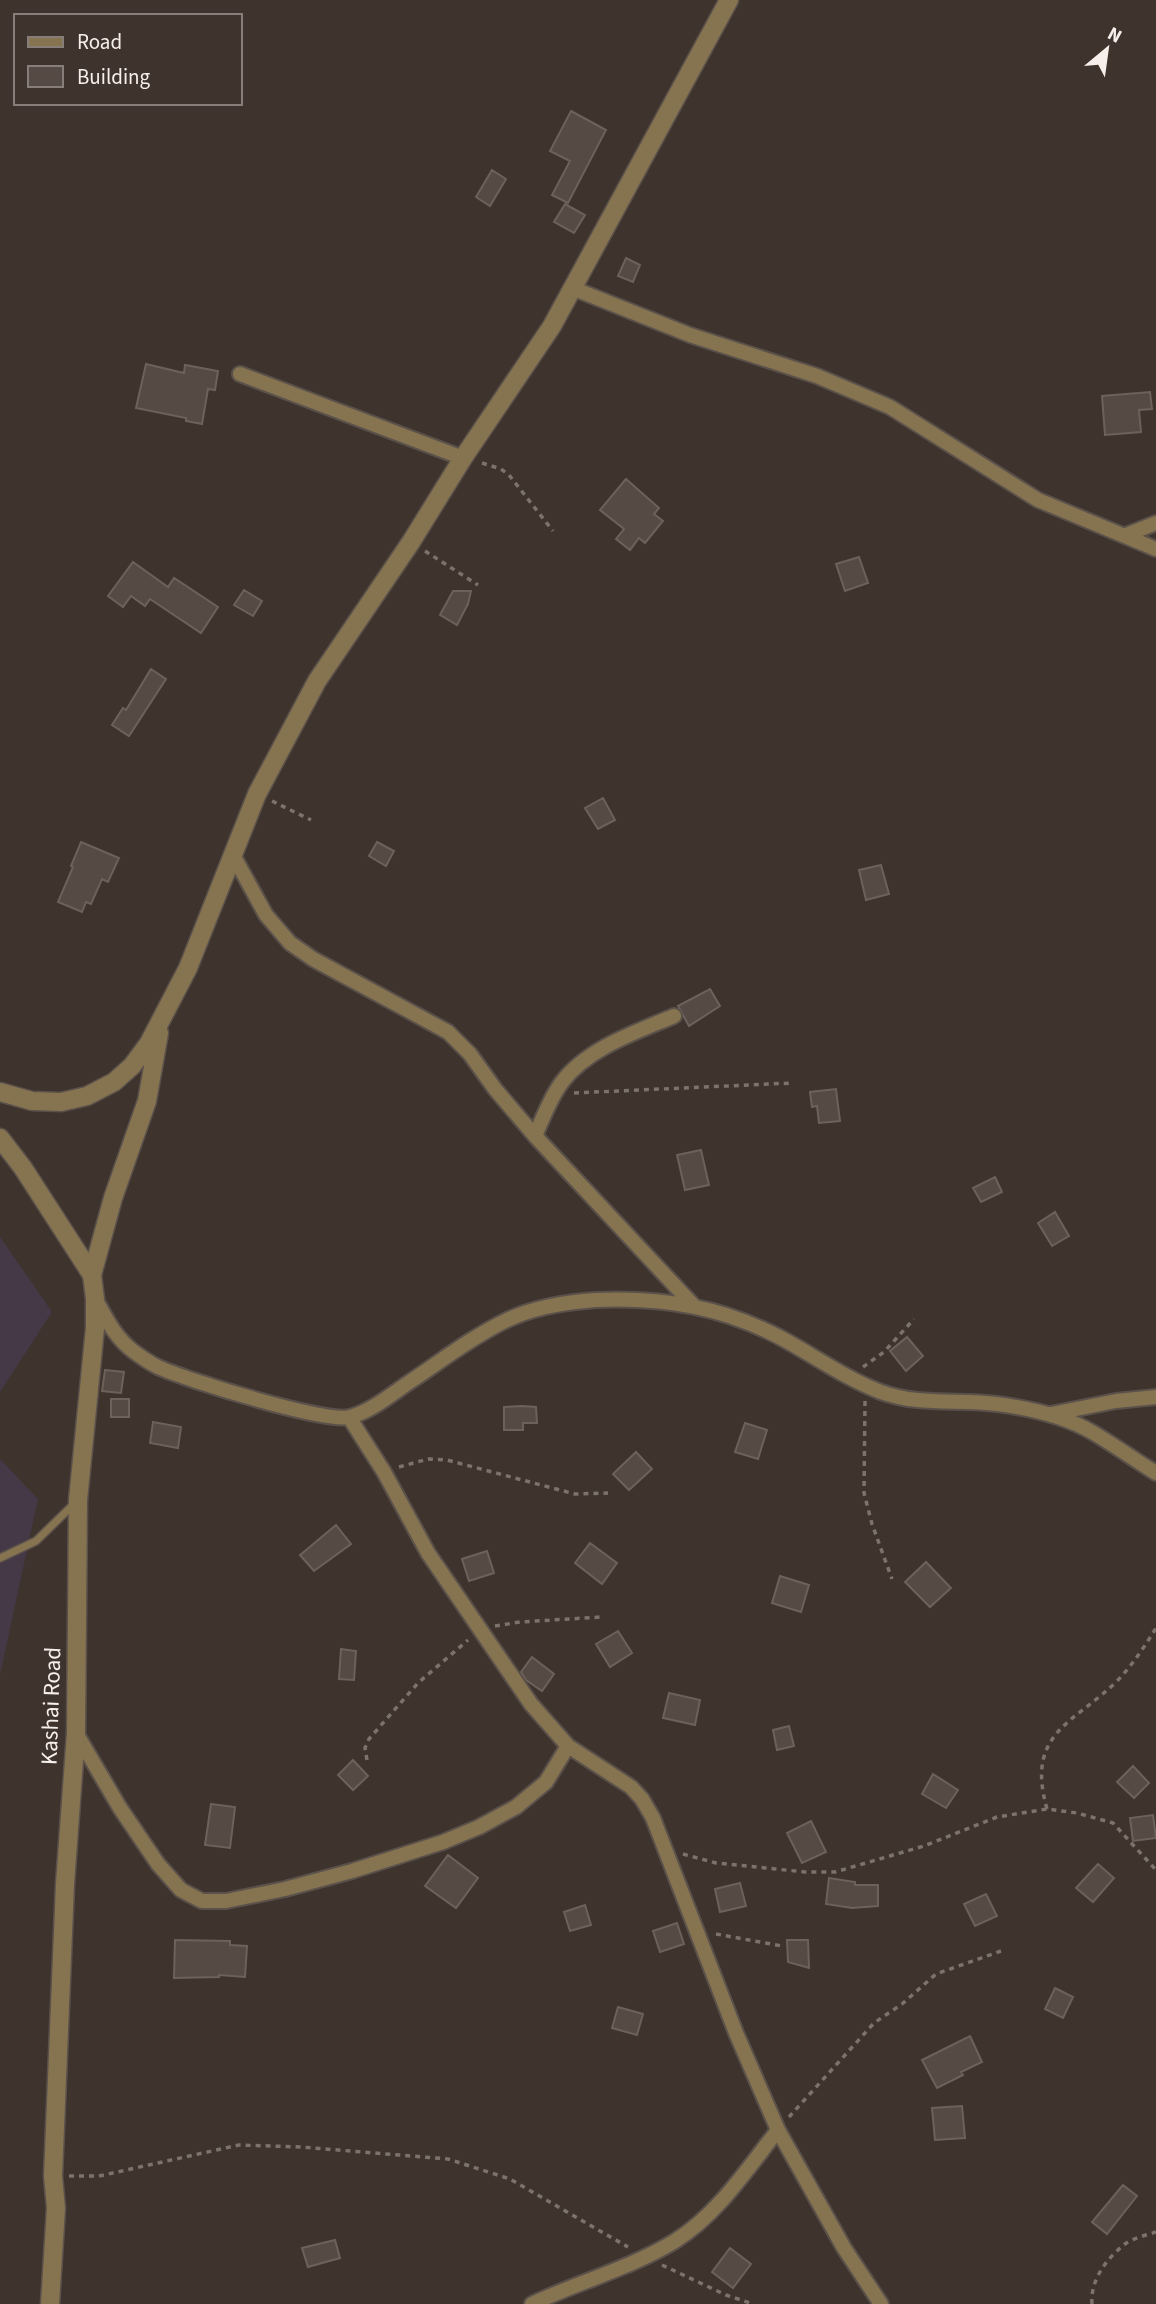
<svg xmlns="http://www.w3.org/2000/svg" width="1156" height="2304" font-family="'Source Sans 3',sans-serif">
  <rect width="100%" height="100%" fill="#3e332d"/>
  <path fill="#453948" d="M0 1237 52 1312 0 1392Z
    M0 1459 38 1499 0 1675Z"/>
  <path fill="#554a44" stroke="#6d625b" stroke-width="2" d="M571 111 606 130 568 203 552 195 570 161 550 151Z
    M492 170 506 179 490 206 476 197Z
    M565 204 585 215 574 233 554 222Z
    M626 258 640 265 633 282 618 276Z
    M146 364 184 373 185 365 218 371 215 390 208 389 202 424 186 421V418L136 408Z
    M1150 392 1152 409 1139 410 1141 432 1105 435 1102 396Z
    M626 479 659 508 654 514 663 521 645 543 639 538 630 550 616 539 624 529 600 510Z
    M859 557 868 583 845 591 836 564Z
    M133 562 168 587 174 578 218 607 201 633 150 599 145 606 131 596 123 607 108 596Z
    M244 590 262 601 253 616 234 605Z
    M453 591H471L468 604 457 625 440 615Z
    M151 669 166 679 129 736 112 725 123 708 126 710Z
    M603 798 615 820 598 829 585 808Z
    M81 842 119 858 108 882 102 879 91 904 86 902 82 912 58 902 73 867 71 866Z
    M377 842 394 851 386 866 369 856Z
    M881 865 889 894 866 900 859 870Z
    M710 989 720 1006 689 1026 678 1006Z
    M836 1089 840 1121 819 1123 817 1106 812 1107 810 1092Z
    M701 1150 709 1185 685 1190 677 1155Z
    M995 1177 1002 1192 981 1202 973 1188Z
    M1055 1212 1069 1236 1052 1246 1038 1223Z
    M907 1337 923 1356 906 1371 890 1351Z
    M105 1370 124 1372 121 1393 102 1391Z
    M111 1399H129V1417H111Z
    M522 1406 536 1407 537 1423H523V1430H504V1407Z
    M153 1422 181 1427 178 1448 150 1443Z
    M745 1423 767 1430 758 1459 735 1452Z
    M636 1452 652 1469 629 1490 613 1474Z
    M336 1525 351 1544 314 1571 300 1555Z
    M590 1543 617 1563 602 1584 575 1563Z
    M487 1551 494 1573 469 1581 462 1559Z
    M926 1562 951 1588 930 1607 905 1582Z
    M780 1576 809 1585 801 1612 772 1603Z
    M618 1631 632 1653 610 1667 596 1644Z
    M341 1649 356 1651 354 1680 339 1679Z
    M532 1657 554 1674 542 1691 526 1680 521 1672Z
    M669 1693 700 1700 695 1725 663 1718Z
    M789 1726 794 1746 777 1750 773 1730Z
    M353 1760 368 1776 353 1790 338 1775Z
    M1133 1766 1149 1783 1134 1798 1117 1782Z
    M933 1774 958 1790 946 1808 922 1794Z
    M211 1804 235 1807 230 1848 205 1845Z
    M1153 1815 1156 1838 1133 1841 1130 1818Z
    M811 1821 826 1852 802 1863 787 1833Z
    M448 1855 478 1878 456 1908 425 1886Z
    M1098 1864 1114 1878 1093 1902 1076 1888Z
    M829 1878 855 1882V1885H878V1906L852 1908 826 1904Z
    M740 1883 746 1906 720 1912 715 1889Z
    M986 1894 997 1916 975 1926 964 1904Z
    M585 1905 591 1925 570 1931 564 1912Z
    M677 1923 684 1944 660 1952 653 1931Z
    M175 1940 230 1941V1945L247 1946 245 1977 219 1975V1977L174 1978Z
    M787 1940H808L809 1968 788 1962Z
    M1055 1988 1073 1997 1063 2018 1045 2009Z
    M618 2007 643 2014 637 2035 612 2028Z
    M970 2036 982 2062 961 2072 963 2075 937 2088 922 2060Z
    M962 2106 965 2138 935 2140 932 2108Z
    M1123 2185 1137 2196 1107 2234 1092 2222Z
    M335 2240 340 2258 308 2267 302 2248Z
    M730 2248 751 2264 733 2288 712 2272Z"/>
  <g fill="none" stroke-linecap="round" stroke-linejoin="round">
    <defs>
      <path id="service" d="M0 1558 36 1541 75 1503"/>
      <path id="minor" d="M572 288 690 335 817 376 890 407 1038 500 1156 549
        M240 374 463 458
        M1126 535 1156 523
        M233 855 266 915 290 943 313 959 448 1032 470 1054 495 1089 535 1136 693 1305
        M535 1136C543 1118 550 1098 562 1082 588 1048 636 1032 674 1016
        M96 1300C107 1320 115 1337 133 1351 141 1357 150 1363 158 1367 186 1380 325 1423 350 1417 372 1411 393 1393 411 1381 441 1361 472 1337 505 1321 531 1308 567 1302 596 1300 663 1297 723 1307 783 1339 816 1357 845 1378 881 1392 919 1406 958 1399 997 1404 1028 1408 1064 1416 1092 1432 1114 1445 1135 1460 1156 1473
        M1051 1414 1116 1401 1156 1397
        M349 1417 384 1472 428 1553 531 1704 568 1746 631 1787 642 1799 653 1818 736 2033 778 2130 844 2248 881 2304
        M76 1733 120 1808 158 1864 181 1890 202 1901H226L285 1889 352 1871 443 1842 479 1827 516 1807 546 1782 568 1746
        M532 2304C578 2282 631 2268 675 2241 718 2214 747 2169 778 2130"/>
      <path id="tertiary" d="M0 1092 32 1101 61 1102 87 1096 114 1082 132 1066 149 1043 188 968 257 794 317 681 411 542 463 458 552 326 729 0
        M0 1138 23 1168 92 1275 95 1299V1328L78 1500 76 1733 65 1884 53 2176 56 2208 50 2304
        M92 1275 113 1198 147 1101 159 1033"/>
    </defs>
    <use href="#service" stroke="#5b514b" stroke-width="10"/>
    <use href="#minor" stroke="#5b514b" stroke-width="18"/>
    <use href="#tertiary" stroke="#5b514b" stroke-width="21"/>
    <path stroke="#7c736d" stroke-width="3.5" stroke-dasharray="5 5" stroke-linecap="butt" d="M482 463 501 469 509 475 553 531
      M425 551 478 585
      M272 801 311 820
      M574 1093 792 1083
      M863 1367 884 1352 914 1319
      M865 1401 864 1493 872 1524 892 1579
      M399 1467 428 1459 447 1460 575 1494 608 1493
      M495 1626 520 1622 601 1617
      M367 1760 365 1748 369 1739 418 1683 468 1640
      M1047 1809C1025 1732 1074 1724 1118 1680 1133 1664 1145 1646 1156 1628
      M683 1854 716 1863 805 1872H835L924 1846 997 1817 1047 1809 1077 1813 1113 1823 1156 1870
      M716 1934 782 1946
      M789 2117 874 2023 902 2004 936 1974 1001 1951
      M69 2176H99L239 2145 301 2147 448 2159 510 2179 628 2247
      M662 2265 726 2295 753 2304
      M1092 2304C1090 2280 1107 2258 1125 2244 1133 2238 1147 2235 1156 2232"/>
    <use href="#service" stroke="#867350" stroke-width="7"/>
    <use href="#minor" stroke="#867350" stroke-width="14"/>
    <use href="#tertiary" stroke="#867350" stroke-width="18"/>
  </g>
  <g text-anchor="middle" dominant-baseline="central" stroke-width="5" stroke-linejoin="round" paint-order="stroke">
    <g font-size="23" fill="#f6efeb" stroke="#3e332d">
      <text transform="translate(51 1706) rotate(-88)">Kashai Road</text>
    </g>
  </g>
  <rect x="14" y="14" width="228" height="91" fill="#3e332d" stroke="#887e79" stroke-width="2"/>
  <rect x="28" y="37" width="35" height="10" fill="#867350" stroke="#887e79" stroke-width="2"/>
  <text x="77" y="49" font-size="21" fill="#f6efeb">Road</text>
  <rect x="28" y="66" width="35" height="21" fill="#554a44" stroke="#887e79" stroke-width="2"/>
  <text x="77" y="84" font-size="21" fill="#f6efeb">Building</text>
  <g transform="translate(1107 49) rotate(29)" stroke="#3e332d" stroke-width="5" paint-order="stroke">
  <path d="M0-5L12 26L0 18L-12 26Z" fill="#f6efeb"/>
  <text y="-10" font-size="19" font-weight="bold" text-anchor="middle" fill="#f6efeb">N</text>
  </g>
</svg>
